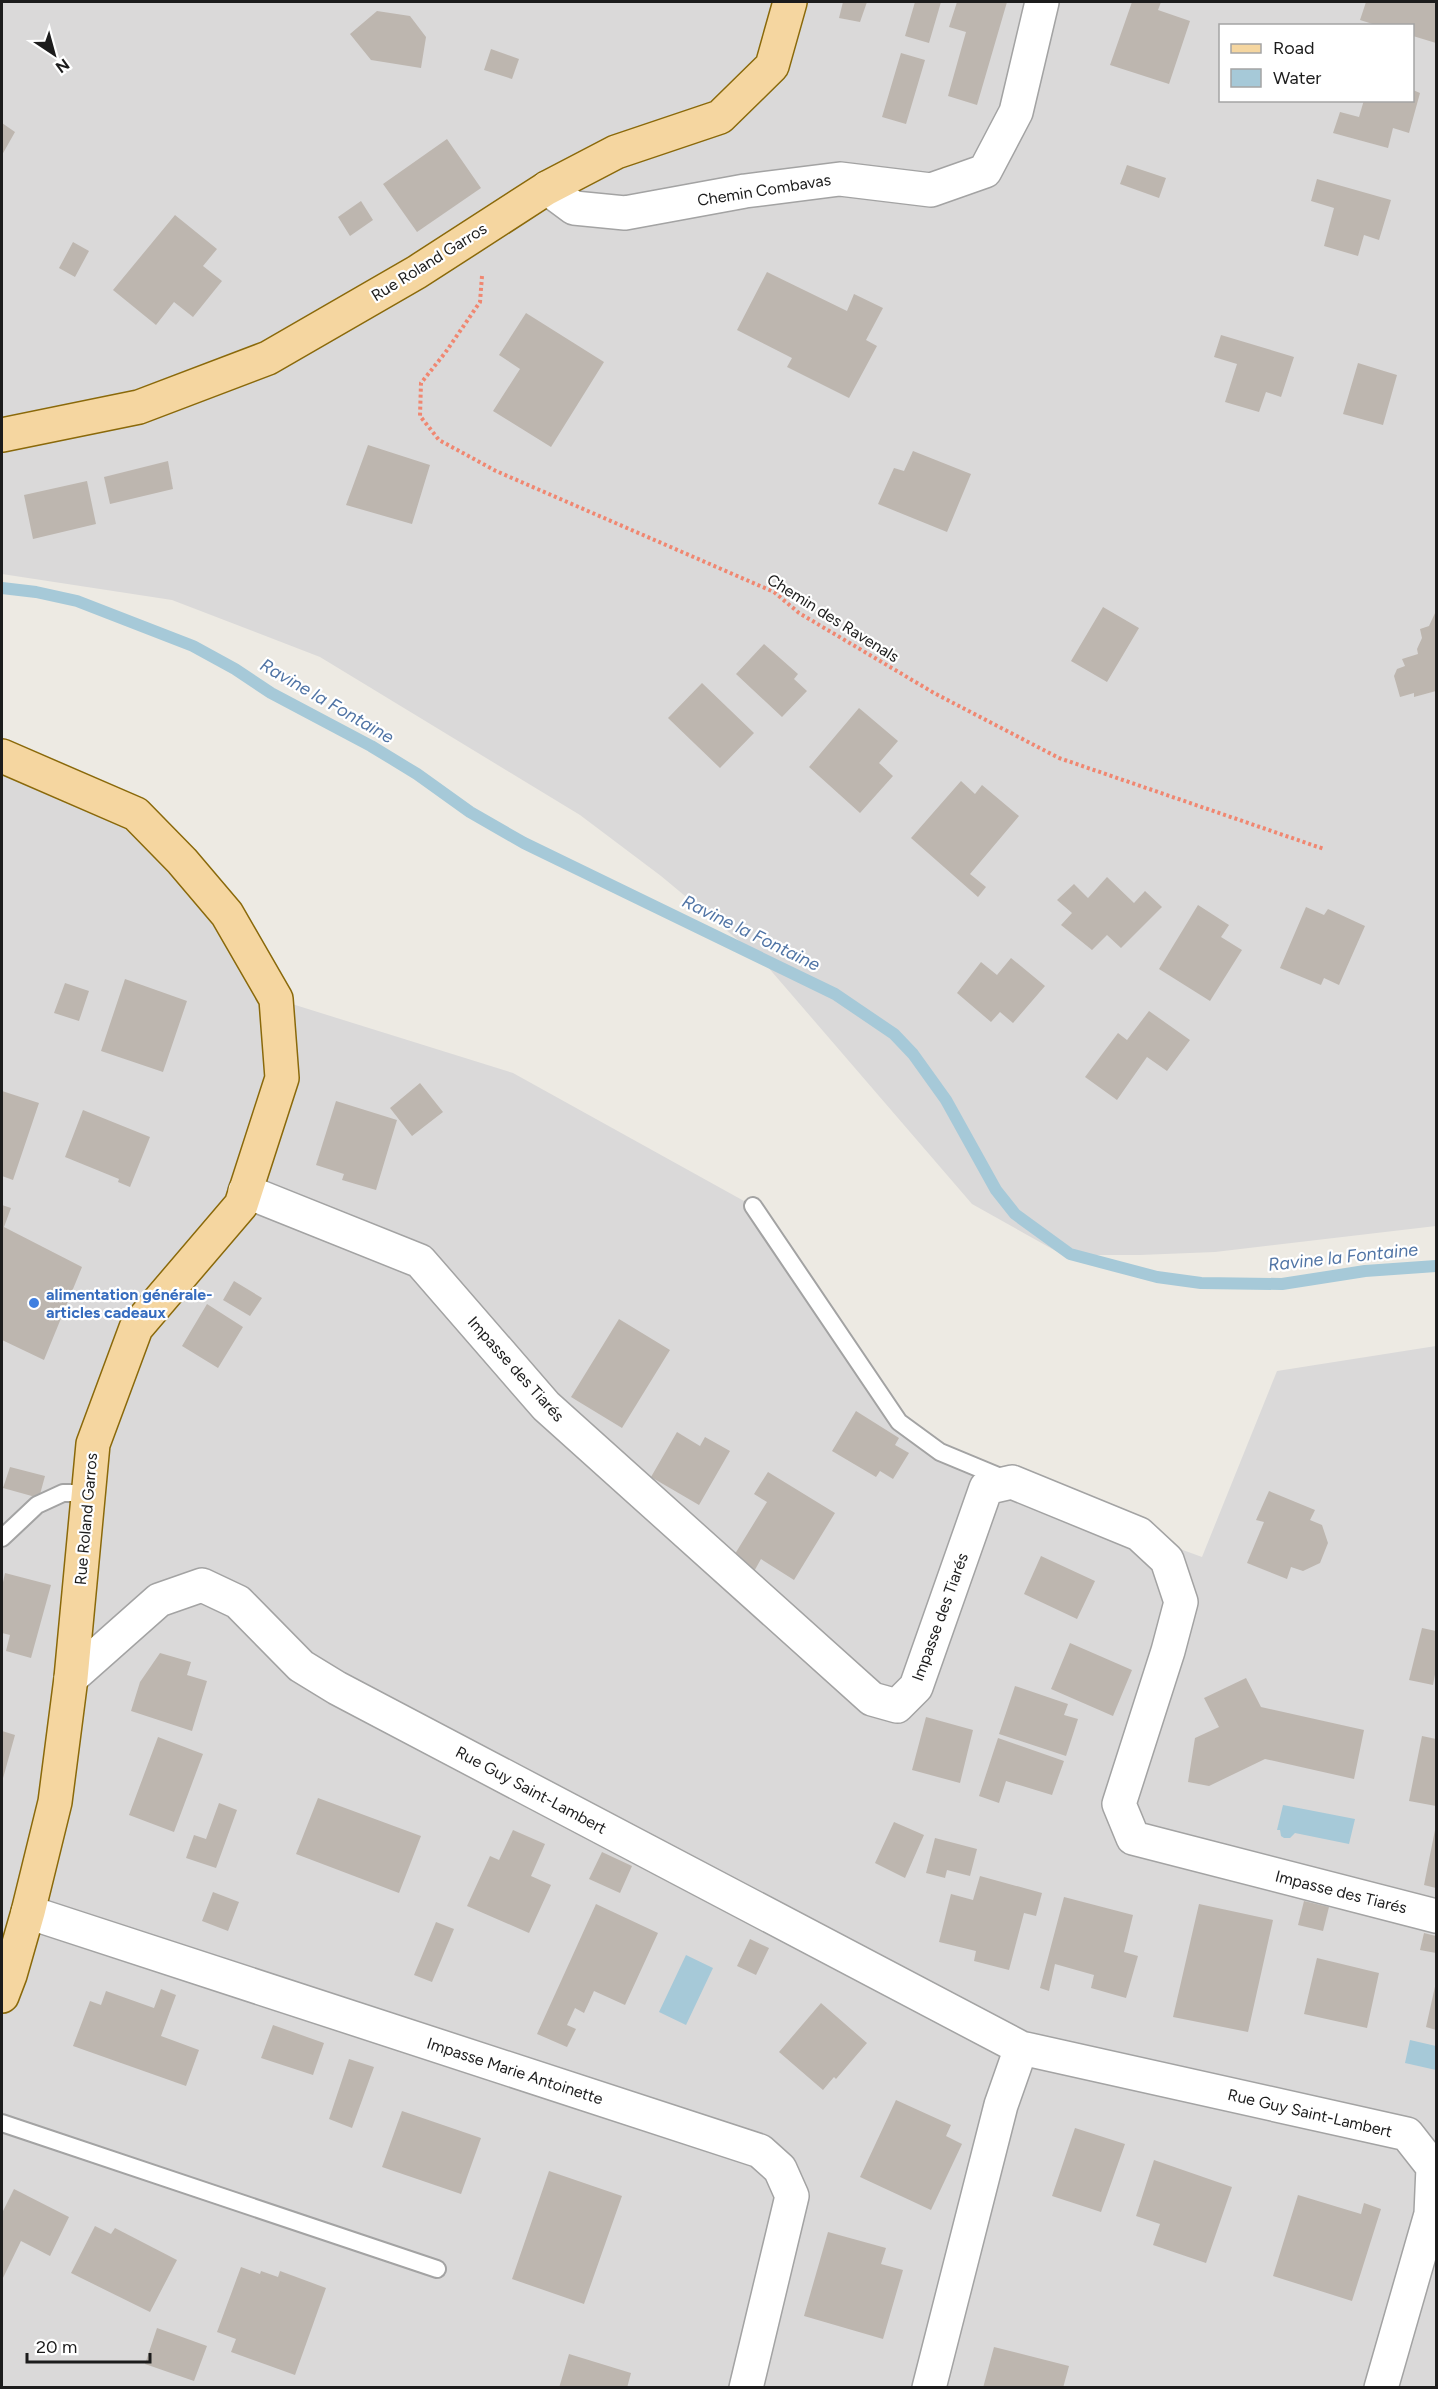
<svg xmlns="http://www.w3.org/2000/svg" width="1438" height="2389" font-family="Figtree,sans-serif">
  <rect width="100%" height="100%" fill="#edeae3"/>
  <path fill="#dad9d9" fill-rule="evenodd" d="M2 2H1436V1226L1215 1252 1140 1255H1063L972 1204 761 959 661 876 580 815 320 657 172 600 2 574ZM1220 26H1412V100H1220Z
    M2 756 136 814 276 999 513 1073 753 1206 899 1422 940 1452 1139 1534 1202 1557 1277 1371 1436 1346V2387H2Z"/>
  <path fill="#a6c9d8" d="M1283 1805 1355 1819 1349 1844 1295 1833 1290 1838H1284L1281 1836 1280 1830H1277Z
    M686 1955 713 1968 686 2025 659 2012Z
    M1410 2040 1436 2046V2070L1405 2063Z"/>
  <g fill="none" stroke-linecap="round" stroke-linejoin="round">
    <path stroke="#a6c9d8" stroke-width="12" d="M2 588 36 592 77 601 193 646 235 669 271 693 371 746 417 774 470 812 524 843 835 994 894 1034 913 1054 946 1100 996 1190 1015 1214 1070 1254 1157 1277 1201 1283 1282 1284 1365 1271 1436 1266"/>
  </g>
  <path fill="#bdb6af" d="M843 2H867L860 22 839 18Z
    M915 2H941L929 43 905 36Z
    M957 2H1007L977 105 948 96 966 32 949 27Z
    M1132 2H1161L1158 10 1190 21 1169 84 1110 65Z
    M1366 2H1436V43L1413 36V26H1379L1360 20Z
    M377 11 410 16 426 37 421 68 371 60 350 34Z
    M491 49 519 59 512 79 484 70Z
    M901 53 925 60 906 124 882 117Z
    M1413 90 1420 93 1409 133 1393 128 1388 148 1333 133 1340 112 1359 117 1364 100H1413Z
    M2 123 15 132 2 155Z
    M447 139 481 188 417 232 383 184Z
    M1127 165 1166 178 1159 198 1120 184Z
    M1317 179 1391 200 1379 240 1364 235 1358 256 1324 246 1334 208 1311 201Z
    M361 201 373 220 350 236 338 217Z
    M175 215 217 249 203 266 222 281 193 317 174 302 156 325 113 290Z
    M73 242 89 251 75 277 59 268Z
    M767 272 847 311 854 294 883 308 866 340 877 346 849 398 787 367 792 358 737 330Z
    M526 313 604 362 551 447 493 411 520 369 499 355Z
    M1221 335 1294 357 1281 397 1266 392 1259 412 1225 402 1237 364 1214 357Z
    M1358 363 1397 375 1383 425 1343 414Z
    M368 445 430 465 412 524 346 505Z
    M913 451 971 474 947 532 878 504 894 468 904 471Z
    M168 461 173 489 110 504 104 477Z
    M87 481 96 524 33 539 24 495Z
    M1103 607 1139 628 1107 682 1071 661Z
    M1436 611V691L1414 697V693L1400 697 1394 676 1397 669 1405 666 1402 659 1418 654 1417 649 1422 638 1420 629 1429 626Z
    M764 644 798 674 794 679 807 691 782 717 736 674Z
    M702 683 754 733 720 768 668 718Z
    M859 708 898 741 879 763 893 776 860 813 809 767Z
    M961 781 975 794 982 785 1019 816 970 874 986 887 978 897 911 838Z
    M1107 877 1134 903 1145 891 1162 907 1121 948 1107 935 1092 950 1061 925 1072 913 1057 900 1074 884 1088 898Z
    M1198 905 1229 925 1221 937 1242 950 1210 1001 1159 969Z
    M1306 907 1324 915 1328 909 1365 926 1339 985 1324 978 1321 985 1280 968Z
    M1011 958 1045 986 1013 1023 1000 1012 991 1022 957 993 981 962 997 975Z
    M125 979 187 1001 163 1072 101 1051Z
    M65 983 89 991 79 1021 54 1013Z
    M1149 1011 1190 1040 1167 1071 1147 1057 1117 1100 1085 1077 1118 1033 1127 1040Z
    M420 1083 443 1112 412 1136 390 1108Z
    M2 1091 39 1103 13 1180 2 1176Z
    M336 1101 397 1120 376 1190 342 1180 344 1174 316 1165Z
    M83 1110 150 1137 130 1187 118 1182 119 1179 65 1157Z
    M2 1205 11 1208 4 1227 82 1267 44 1360 2 1340Z
    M234 1281 262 1298 250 1316 223 1300Z
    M207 1304 243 1327 218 1368 182 1346Z
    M619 1319 670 1350 622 1428 571 1397Z
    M856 1411 899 1438 895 1445 909 1453 893 1479 880 1471 876 1477 832 1451Z
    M677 1432 700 1446 705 1437 730 1451 699 1505 651 1477Z
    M10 1467 45 1476 39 1498 3 1488Z
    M768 1472 835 1513 794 1580 761 1559 752 1575 730 1562 767 1502 754 1494Z
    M1269 1491 1315 1510 1310 1520 1322 1525 1328 1543 1320 1563 1303 1571 1291 1567 1287 1579 1247 1563 1264 1522 1256 1520Z
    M1041 1556 1095 1581 1077 1619 1024 1594Z
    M5 1573 51 1585 31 1658 6 1651 10 1635 2 1633V1587Z
    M1422 1628 1436 1631V1669L1433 1685 1409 1680Z
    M1070 1643 1132 1670 1113 1716 1051 1689Z
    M160 1653 191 1662 187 1675 207 1681 192 1731 131 1711 140 1682Z
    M1246 1678 1261 1707 1364 1730 1354 1779 1265 1759 1209 1786 1188 1782 1195 1738 1219 1727 1204 1698Z
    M1015 1686 1068 1704 1064 1715 1078 1719 1066 1756 999 1734Z
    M926 1717 973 1730 960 1783 912 1770Z
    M2 1731 15 1735 2 1782Z
    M1422 1736 1436 1739V1806L1409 1801Z
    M158 1737 203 1754 174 1832 129 1815Z
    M998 1738 1064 1761 1052 1795 1006 1781 999 1803 979 1796Z
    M318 1798 421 1836 399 1893 296 1854Z
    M219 1803 237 1810 216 1868 186 1858 194 1835 206 1839Z
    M894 1822 924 1835 905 1878 875 1863Z
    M513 1830 545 1844 531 1876 551 1885 529 1933 467 1906 490 1856 499 1860Z
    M1435 1830H1436V1888L1424 1885Z
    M935 1838 977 1849 970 1876 947 1870 945 1878 926 1873Z
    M602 1852 632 1866 620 1893 589 1879Z
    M980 1876 1042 1893 1036 1916 1024 1913 1009 1970 974 1961 976 1951 939 1942 951 1894 973 1900Z
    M213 1892 239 1902 228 1931 202 1921Z
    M1064 1897 1133 1915 1124 1952 1138 1956 1126 1998 1091 1988 1094 1975 1055 1964 1049 1991 1040 1988Z
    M1304 1901 1329 1907 1323 1931 1298 1925Z
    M596 1904 658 1933 625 2005 594 1991 584 2013 575 2008 567 2025 576 2029 567 2047 537 2034Z
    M1199 1904 1273 1920 1248 2032 1173 2017Z
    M436 1922 454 1929 432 1982 414 1975Z
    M1424 1933 1436 1936V1953L1420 1950Z
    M750 1939 769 1948 756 1975 737 1966Z
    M1317 1958 1379 1973 1367 2028 1304 2014Z
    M1436 1982V2030L1426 2027Z
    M161 1989 176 1995 161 2036 199 2050 186 2086 73 2046 90 2001 101 2005 106 1991 154 2008Z
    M821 2003 867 2043 836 2079 834 2077 823 2090 779 2052Z
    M273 2025 324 2043 313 2075 261 2058Z
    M349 2059 374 2067 352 2128 329 2119Z
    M896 2100 951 2125 946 2136 962 2144 931 2210 860 2177Z
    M402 2111 481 2138 461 2194 382 2167Z
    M1075 2128 1125 2144 1101 2212 1052 2196Z
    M1154 2160 1232 2187 1206 2263 1153 2245 1160 2224 1136 2216Z
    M549 2171 622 2196 584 2304 512 2279Z
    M14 2189 69 2217 50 2256 21 2241 2 2280V2213Z
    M1298 2195 1361 2214 1364 2203 1381 2209 1352 2301 1273 2276Z
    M95 2226 111 2234 115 2228 177 2260 150 2312 71 2273Z
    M828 2232 886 2248 881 2264 903 2270 883 2339 804 2316Z
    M241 2267 260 2274 261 2271 278 2277 280 2271 326 2288 295 2375 231 2352 236 2339 217 2332Z
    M157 2328 207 2346 194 2381 145 2364Z
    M994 2347 1069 2366 1063 2388H983Z
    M569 2354 631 2373 627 2388H559Z"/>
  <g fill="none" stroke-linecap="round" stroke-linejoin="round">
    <defs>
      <path id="service" d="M753 1206 899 1422 940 1452 1005 1479
        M2 1538 37 1505 63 1493H88
        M2 2123 437 2269"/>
      <path id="minor" d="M245 1191 420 1261 546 1406 872 1699 897 1706 916 1687 986 1488 1012 1482 1139 1534 1167 1560 1181 1602 1168 1651 1119 1804 1133 1838 1436 1916
        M71 1678 159 1600 202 1585 238 1602 301 1666 337 1688 1021 2048 1407 2134 1433 2167 1431 2214 1381 2388
        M28 1912 760 2151 780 2169 792 2196 746 2388
        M929 2388 1001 2105 1021 2048"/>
      <path id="tertiary" d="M547 188 574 208 625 213 745 191 840 179 931 190 985 171 1016 112 1042 2"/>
      <path id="primary" d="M2 435 139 407 268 358 417 272 547 188 616 152 720 117 772 66 790 2
        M2 756 136 814 182 861 227 914 276 999 282 1078 241 1205 136 1328 93 1444 71 1678 55 1802 28 1912 10 1975 2 1996"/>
    </defs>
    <use href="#service" stroke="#a3a3a3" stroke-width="20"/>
    <use href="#minor" stroke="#a3a3a3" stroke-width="36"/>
    <use href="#tertiary" stroke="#a3a3a3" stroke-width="36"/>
    <use href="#primary" stroke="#8a690a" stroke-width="36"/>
    <path stroke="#f08771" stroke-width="4" stroke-dasharray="3 3" stroke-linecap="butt" d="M482 276 480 302 445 353 421 383 420 416 439 440 496 471 774 592 799 613 934 693 1059 758 1324 849"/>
    <use href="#service" stroke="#fff" stroke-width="16"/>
    <use href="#minor" stroke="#fff" stroke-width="33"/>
    <use href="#tertiary" stroke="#fff" stroke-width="33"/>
    <use href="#primary" stroke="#f5d6a0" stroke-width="33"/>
  </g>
  <circle fill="#3f7fe0" stroke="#fff" stroke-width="2" cx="34" cy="1303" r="6"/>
  <g text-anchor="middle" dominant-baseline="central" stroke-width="4.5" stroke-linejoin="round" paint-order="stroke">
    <g font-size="16" fill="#1c1c1c" stroke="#fff">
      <text transform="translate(764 190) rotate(-9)">Chemin Combavas</text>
      <text transform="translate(429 262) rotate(-32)">Rue Roland Garros</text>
      <text transform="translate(833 618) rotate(32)">Chemin des Ravenals</text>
      <text transform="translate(516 1369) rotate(48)">Impasse des Tiarés</text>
      <text transform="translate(86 1519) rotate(-85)">Rue Roland Garros</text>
      <text transform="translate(940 1617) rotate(-70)">Impasse des Tiarés</text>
      <text transform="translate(531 1790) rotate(28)">Rue Guy Saint-Lambert</text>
      <text transform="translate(1341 1892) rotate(14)">Impasse des Tiarés</text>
      <text transform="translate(515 2071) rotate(18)">Impasse Marie Antoinette</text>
      <text transform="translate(1310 2113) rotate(13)">Rue Guy Saint-Lambert</text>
    </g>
    <g font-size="16" font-weight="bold" fill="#366cbe" stroke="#fff" text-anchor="start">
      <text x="46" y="1294">alimentation générale-<tspan x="46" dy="18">articles cadeaux</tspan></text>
    </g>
    <g font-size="18" font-style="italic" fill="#5074a5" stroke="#fff">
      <text transform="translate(327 701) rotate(30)">Ravine la Fontaine</text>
      <text transform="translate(751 933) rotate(26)">Ravine la Fontaine</text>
      <text transform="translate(1343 1257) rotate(-6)">Ravine la Fontaine</text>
    </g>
  </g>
  <rect width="1438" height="2389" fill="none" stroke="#1c1c1c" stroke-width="6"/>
  <rect x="1219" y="24" width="195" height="78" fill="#ffffff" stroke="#a4a4a4" stroke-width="1.5"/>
  <rect x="1231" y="44" width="30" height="9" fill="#f5d6a0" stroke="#a4a4a4" stroke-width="1.5"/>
  <text x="1273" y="54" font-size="18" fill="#1c1c1c">Road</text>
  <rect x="1231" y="69" width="30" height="18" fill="#a6c9d8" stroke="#a4a4a4" stroke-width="1.5"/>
  <text x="1273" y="84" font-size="18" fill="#1c1c1c">Water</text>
  <g transform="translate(54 54) rotate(144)" stroke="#ffffff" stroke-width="4.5" paint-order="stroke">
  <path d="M0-4.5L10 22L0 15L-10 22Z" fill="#1c1c1c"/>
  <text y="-9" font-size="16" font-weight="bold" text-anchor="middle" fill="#1c1c1c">N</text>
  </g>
  <path d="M27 2353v9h123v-9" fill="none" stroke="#1c1c1c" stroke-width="3"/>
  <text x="36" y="2353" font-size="18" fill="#1c1c1c" stroke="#ffffff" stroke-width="4.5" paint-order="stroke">20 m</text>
</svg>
